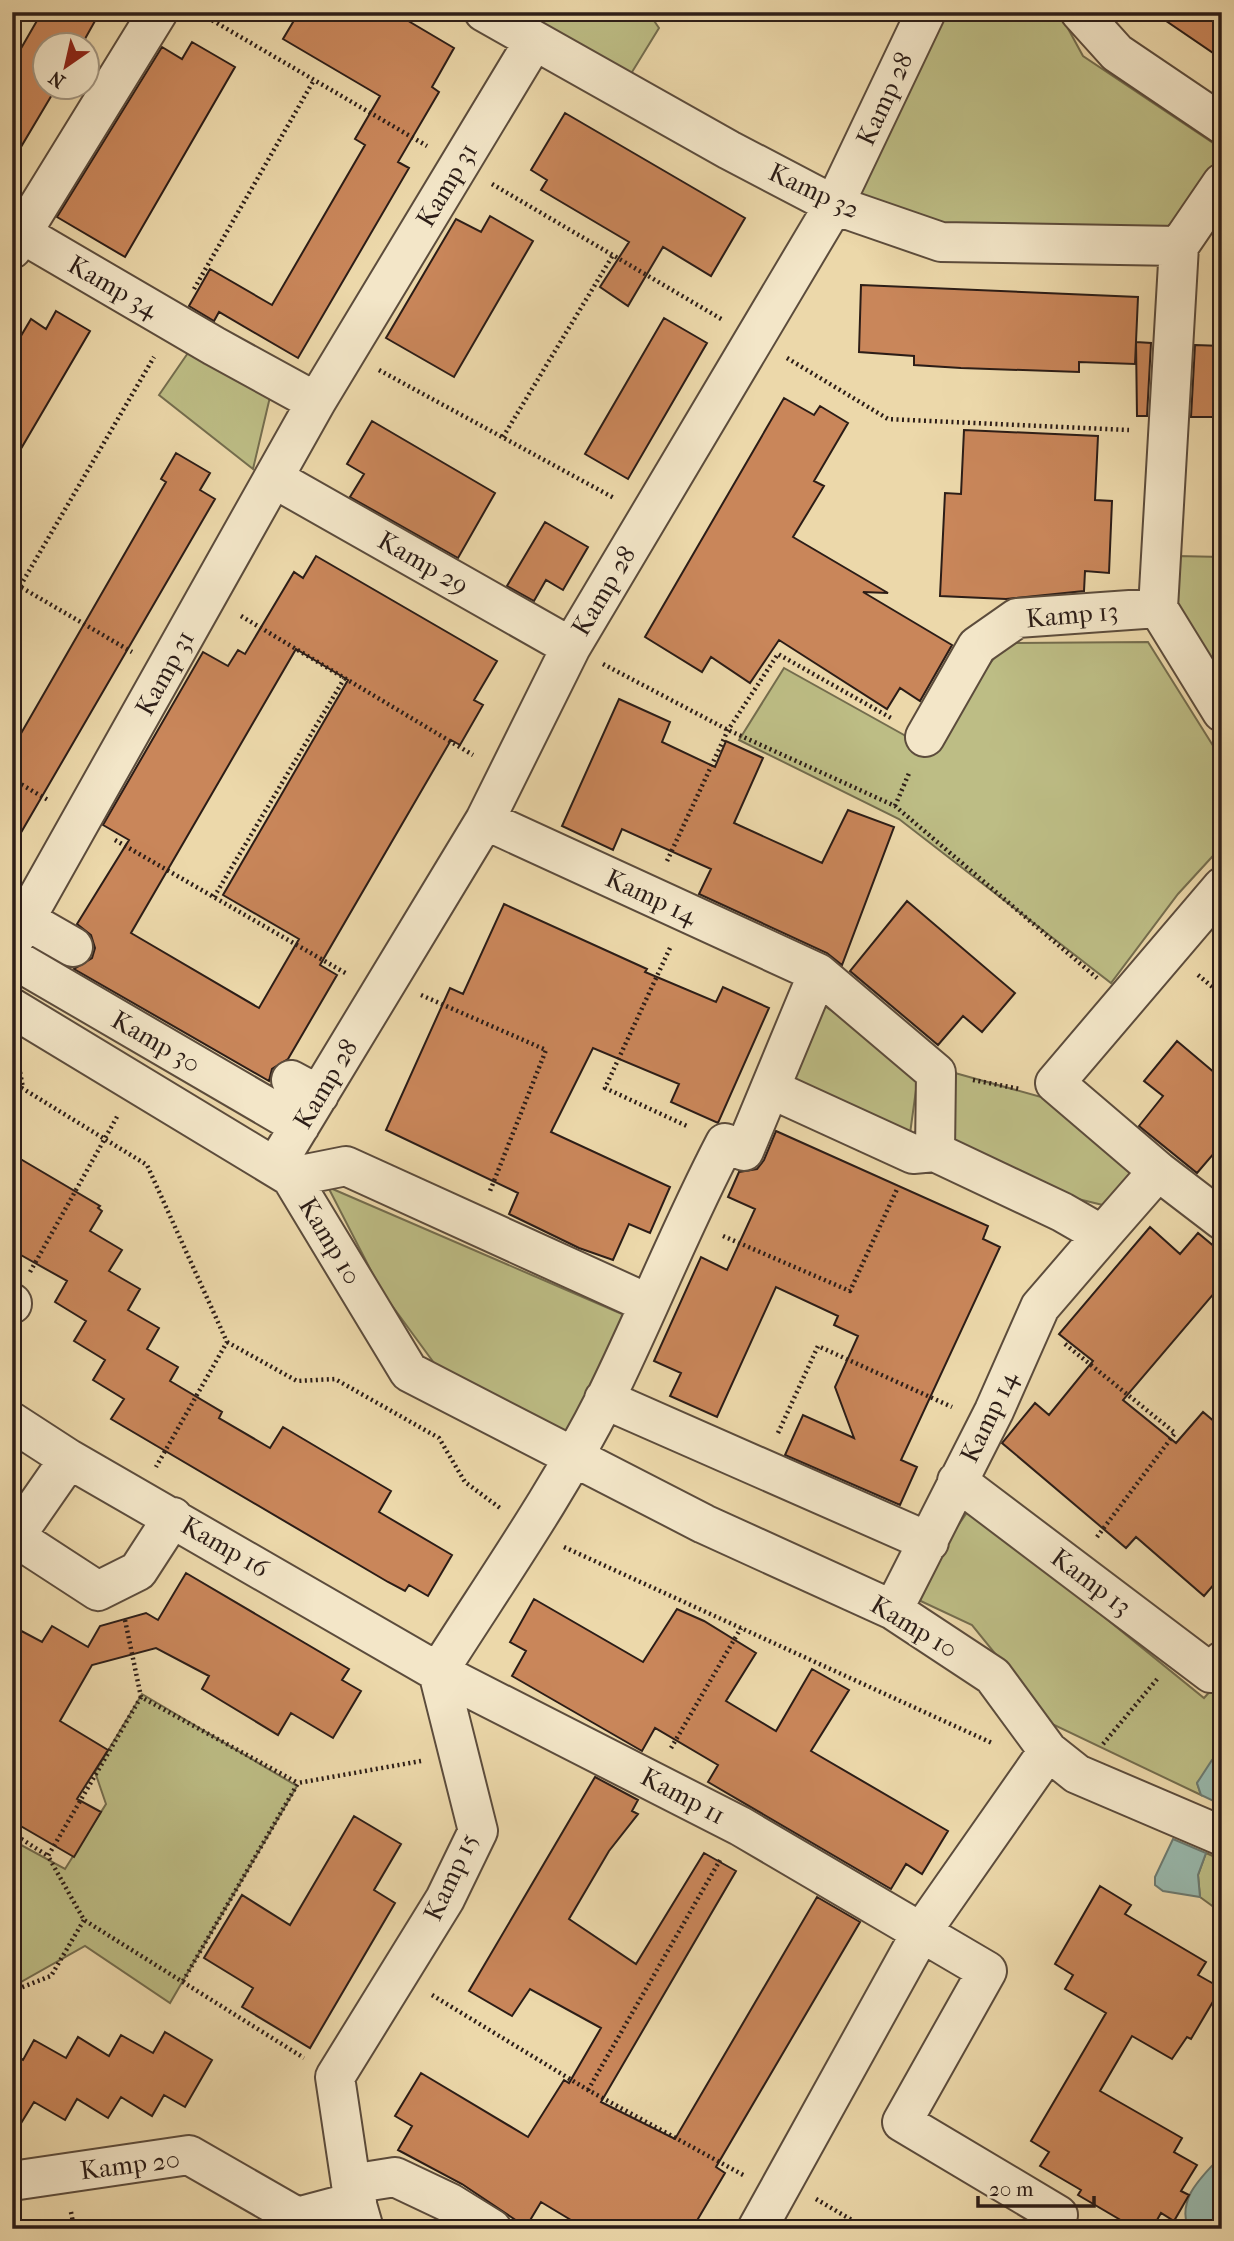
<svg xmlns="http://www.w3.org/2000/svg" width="1234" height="2241" font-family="'IM FELL French Canon',serif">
  <rect width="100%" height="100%" fill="#ecd8aa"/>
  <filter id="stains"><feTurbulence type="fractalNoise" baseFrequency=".00286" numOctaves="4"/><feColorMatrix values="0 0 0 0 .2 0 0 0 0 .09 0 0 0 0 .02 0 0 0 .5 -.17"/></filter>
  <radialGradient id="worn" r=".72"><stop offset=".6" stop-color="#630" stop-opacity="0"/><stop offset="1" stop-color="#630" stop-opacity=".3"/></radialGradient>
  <path fill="#bdbd85" stroke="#746d4e" stroke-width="2" d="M520 12H648L659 28 629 77Z
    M945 12H1059L1083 56 1222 149V167L1178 232 906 225 847 203Z
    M190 350 270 397 253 469 159 395Z
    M1177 556 1222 557V695L1178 616Z
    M1148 642 1222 760V846L1178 894 1111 983 899 819 739 740 784 668 904 735 924 754 1005 643Z
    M817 1001 919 1068 909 1141 777 1088Z
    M955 1073 1066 1104 1131 1174 1111 1207 1074 1198 955 1145Z
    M328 1187 622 1314 626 1329 568 1435 437 1367 382 1292Z
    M970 1508 1204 1698 1222 1678V1753L1197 1783 1201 1795 1052 1724 972 1625 910 1596Z
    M142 1694 297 1786 170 2003 85 1946 12 1987V1840L65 1869 106 1804 95 1772Z
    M1206 1853 1222 1860V1913L1200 1897 1198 1875Z"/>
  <path fill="#99b9ad" stroke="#6d7b71" stroke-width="2" d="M1222 1753V1805L1201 1795 1197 1783 1212 1760Z
    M1173 1839 1206 1853 1198 1875 1200 1897 1163 1891 1155 1885V1877Z
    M1222 2155V2229H1188C1177 2197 1202 2177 1222 2155Z"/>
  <path fill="#c9865a" stroke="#2c1d17" stroke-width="2" fill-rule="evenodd" d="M42 12H100L81 46H46V88H56L12 162V64Z
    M299 12H393L454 48 432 87 439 92 398 162 409 168 298 358 219 312 214 321 189 306 210 269 272 305 365 145 355 139 380 96 283 39Z
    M1153 12H1222V59Z
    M192 42 235 67 125 257 57 217 162 47 182 59Z
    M565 113 745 218 711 276 663 247 628 306 600 287 629 242 541 190 547 180 531 170Z
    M490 216 533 241 454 377 386 338 456 219 481 232Z
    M861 285 1138 297 1135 364 1079 362V372L961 368 914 365V356L859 352Z
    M56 311 90 331 12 464V351L31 319 46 329Z
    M664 318 707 343 628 479 585 454Z
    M1136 342 1151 343 1147 416H1137Z
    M1195 345 1222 346V417H1191Z
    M784 398 814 415 820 406 848 423 814 481 824 486 793 537 888 593 863 592 952 645 920 701 900 688 887 709 779 640 750 683 711 657 702 672 645 637Z
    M372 421 495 493 458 558 350 497 364 474 347 464Z
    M964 430 1098 436 1095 500 1112 501 1109 573 1085 571 1084 591 1006 599 940 596 945 493 961 494Z
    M176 453 210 473 200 490 215 499 12 848V749L166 482 161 479Z
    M545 522 588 547 563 590 546 580 534 601 507 586Z
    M316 556 497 661 474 700 483 705 460 745 451 740 320 965 337 975 288 1059 272 1069 269 1081 74 969 92 958 95 948 91 935 77 924 129 840 103 825 203 652 228 666 238 650 245 654 294 572 303 578ZM296 649 348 680 223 895 299 939 259 1008 131 933Z
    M619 699 670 722 662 742 715 767 726 741 763 758 734 823 822 863 848 810 894 827 842 965 827 953 699 894 711 869 622 829 613 850 562 826Z
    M907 901 1015 993 982 1032 963 1016 938 1045 850 971Z
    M504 904 647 969 645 972 716 1002 723 987 769 1008 718 1123 671 1102 679 1084 593 1048 551 1132 670 1187 650 1233 629 1224 613 1260 579 1248 509 1214 518 1193 386 1130 450 988 463 994Z
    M1177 1041 1222 1079V1144L1197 1173 1139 1126 1163 1096 1144 1081Z
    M776 1131 988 1226 983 1239 1000 1247 901 1460 917 1467 900 1505 785 1455 803 1415 854 1438 835 1387 858 1336 834 1325 838 1316 776 1287 717 1417 670 1396 681 1373 654 1361 701 1257 727 1270 755 1209 728 1197 739 1172 757 1169 764 1160Z
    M12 1154 100 1206 98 1208 102 1211 90 1231 122 1250 109 1271 140 1289 128 1310 159 1328 147 1349 178 1367 170 1381 222 1412 219 1418 270 1448 283 1427 391 1491 379 1512 452 1555 428 1596 409 1585 405 1591 388 1582 111 1419 124 1399 93 1380 105 1360 74 1341 86 1321 55 1302 67 1281 12 1250Z
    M1150 1227 1180 1254 1198 1233 1222 1253V1284L1123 1400 1176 1443 1203 1412 1222 1428V1575L1204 1596 1136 1537 1126 1548 1002 1443 1035 1403 1049 1415 1093 1361 1059 1334Z
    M186 1573 349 1669 342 1680 361 1691 333 1738 291 1713 278 1735 202 1689 209 1676 156 1648 92 1665 60 1721 108 1750 77 1799 101 1812 74 1857 12 1821V1626L42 1642 52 1626 88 1647 100 1626 146 1613 158 1620Z
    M534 1599 643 1662 677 1609 704 1621 756 1653 726 1701 776 1731 812 1669 849 1690 811 1751 948 1831 922 1874 906 1864 891 1889 708 1782 718 1765 655 1728 642 1751 512 1676 526 1651 510 1642Z
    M595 1777 638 1800 632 1811 638 1814 609 1851 569 1919 636 1964 704 1853 736 1871 601 2102 675 2139 817 1897 860 1922 716 2167 725 2173 692 2229H586L541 2202 526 2227 462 2184 398 2150 412 2126 395 2116 421 2073 528 2137 564 2080 569 2083 601 2028 530 1989 512 2016 469 1991Z
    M354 1816 401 1844 374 1890 395 1903 310 2048 242 2007 253 1988 204 1958 242 1895 290 1925Z
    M1100 1886 1131 1905 1125 1914 1206 1962 1198 1975 1221 1988 1191 2039 1187 2037 1172 2059 1132 2036 1100 2091 1182 2138 1174 2152 1197 2165 1181 2191 1189 2195 1174 2221 1161 2213 1152 2229H1136L1078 2195 1081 2190 1040 2166 1049 2152 1031 2141 1106 2013 1065 1989 1073 1975 1055 1964Z
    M165 2032 212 2060 185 2107 164 2095 152 2116 121 2097 108 2118 77 2099 65 2120 34 2102 12 2138V2054L23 2060 34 2040 66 2058 78 2037 109 2056 121 2035 153 2053Z"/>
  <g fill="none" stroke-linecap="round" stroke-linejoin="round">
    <defs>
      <path id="street" d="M484 12 729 150 834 205 941 242 1179 246
        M1080 12 1117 53 1222 124
        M12 228 214 346 316 402
        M12 249 158 12
        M275 479 571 647
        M1158 608 1179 246 1222 183
        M925 737 977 646 1017 618 1158 608 1222 712
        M485 820 818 973 936 1073 935 1152 1062 1212 1102 1235 1040 1307 994 1411 893 1610
        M12 912 73 947
        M12 943 316 402 534 41
        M12 958 300 1126
        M12 1008 291 1177
        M291 1080 319 1095
        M771 1089 913 1154 935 1152
        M276 1165 485 820 571 647 834 205 926 12
        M1158 1171 1222 1220
        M1102 1235 1158 1171 1055 1083 1222 887
        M12 1303V1304
        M649 1304 346 1166 291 1177 409 1372 704 1524 893 1610 993 1676 1048 1751 1077 1774 1222 1836
        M604 1399 929 1542
        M12 1422 69 1459 438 1672 740 1826 987 1971 902 2122 1058 2215
        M957 1481 1211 1673 1222 1661
        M15 1537 98 1591 138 1571 173 1517
        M12 1541 69 1459
        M12 2181 189 2155 297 2217 357 2201
        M351 2184 395 2177 450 2203 492 2229
        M364 2229 351 2184 335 2077 445 1899 478 1831 438 1672C495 1582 557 1494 605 1399 647 1314 681 1227 725 1143L744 1151 818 973
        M757 2229 922 1931 1048 1751"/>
    </defs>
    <use href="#street" stroke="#5c4c3c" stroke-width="42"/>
    <path stroke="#2c1d17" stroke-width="4.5" stroke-dasharray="2 3.5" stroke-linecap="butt" d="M198 12 427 146
      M1138 20 1144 12
      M492 184 723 320
      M194 289 314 80
      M787 358 888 419 1129 430
      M379 370 614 498
      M503 437 613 255
      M12 582 132 652
      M12 600 154 357
      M241 616 473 755
      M603 664 728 730 895 806 1097 978
      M12 779 48 800
      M895 806 910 771
      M115 840 347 974
      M667 861 728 730 778 654 891 718
      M214 897 344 679
      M670 948 605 1088 689 1127
      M1198 975 1222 995
      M421 995 546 1050 490 1191
      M17 1056 23 1088
      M973 1080 1020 1089
      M12 1082 147 1165 227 1342 156 1467
      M723 1236 850 1291 898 1187
      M30 1272 118 1115
      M227 1342 297 1381 335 1379 439 1438 465 1482 500 1508
      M1065 1344 1175 1433 1097 1537
      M1222 1382 1217 1388 1222 1393
      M778 1433 818 1346 952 1407
      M564 1547 992 1743
      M125 1620 141 1697 298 1783
      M141 1697 48 1856 84 1920 304 2058
      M1103 1744 1158 1678
      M671 1748 741 1628
      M12 1833 48 1856
      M183 1981 298 1783 421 1761
      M12 1991 51 1976 84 1920
      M432 1995 588 2090 745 2176
      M588 2090 720 1860
      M816 2199 867 2229
      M71 2212 74 2228"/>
    <use href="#street" stroke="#f3e6c8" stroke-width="38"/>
  </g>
  <g text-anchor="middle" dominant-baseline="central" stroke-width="5" stroke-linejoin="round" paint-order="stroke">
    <g font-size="26" fill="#2c1d17" stroke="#f3e6c8">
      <text transform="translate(885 99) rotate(-65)">Kamp 28</text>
      <text transform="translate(447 185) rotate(-59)">Kamp 31</text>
      <text transform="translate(814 191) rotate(25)">Kamp 32</text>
      <text transform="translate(113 287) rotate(30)">Kamp 34</text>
      <text transform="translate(423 563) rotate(30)">Kamp 29</text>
      <text transform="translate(604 591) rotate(-59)">Kamp 28</text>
      <text transform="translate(1072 615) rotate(-5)">Kamp 13</text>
      <text transform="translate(165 673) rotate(-61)">Kamp 31</text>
      <text transform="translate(651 897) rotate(25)">Kamp 14</text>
      <text transform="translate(156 1042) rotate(30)">Kamp 30</text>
      <text transform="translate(326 1084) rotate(-59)">Kamp 28</text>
      <text transform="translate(330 1241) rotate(59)">Kamp 10</text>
      <text transform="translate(989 1417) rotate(-64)">Kamp 14</text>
      <text transform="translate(225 1547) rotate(30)">Kamp 16</text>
      <text transform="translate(1091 1582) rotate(37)">Kamp 13</text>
      <text transform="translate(914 1627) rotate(31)">Kamp 10</text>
      <text transform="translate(683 1796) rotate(28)">Kamp 11</text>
      <text transform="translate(451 1877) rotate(-65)">Kamp 15</text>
      <text transform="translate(130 2165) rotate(-7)">Kamp 20</text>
    </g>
  </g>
  <rect width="1234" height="2241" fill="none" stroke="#ecd8aa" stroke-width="42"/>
  <rect x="14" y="14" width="1206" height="2213" fill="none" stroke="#2c1d17" stroke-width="3.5"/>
  <rect x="21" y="21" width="1192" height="2199" fill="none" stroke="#2c1d17" stroke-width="2"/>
  <g transform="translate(66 66) rotate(214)"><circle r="33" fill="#f3e6c8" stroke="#a39681" stroke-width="2"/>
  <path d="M0-5L12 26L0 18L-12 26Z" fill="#8f2418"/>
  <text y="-10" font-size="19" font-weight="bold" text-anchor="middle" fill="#2c1d17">N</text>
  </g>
  <path d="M978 2196v10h116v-10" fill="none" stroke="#2c1d17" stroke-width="3.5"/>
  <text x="989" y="2196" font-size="21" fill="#2c1d17" stroke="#f3e6c8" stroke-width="5" paint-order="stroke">20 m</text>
  <rect width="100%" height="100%" filter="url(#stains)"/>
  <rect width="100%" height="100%" fill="url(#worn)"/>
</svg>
